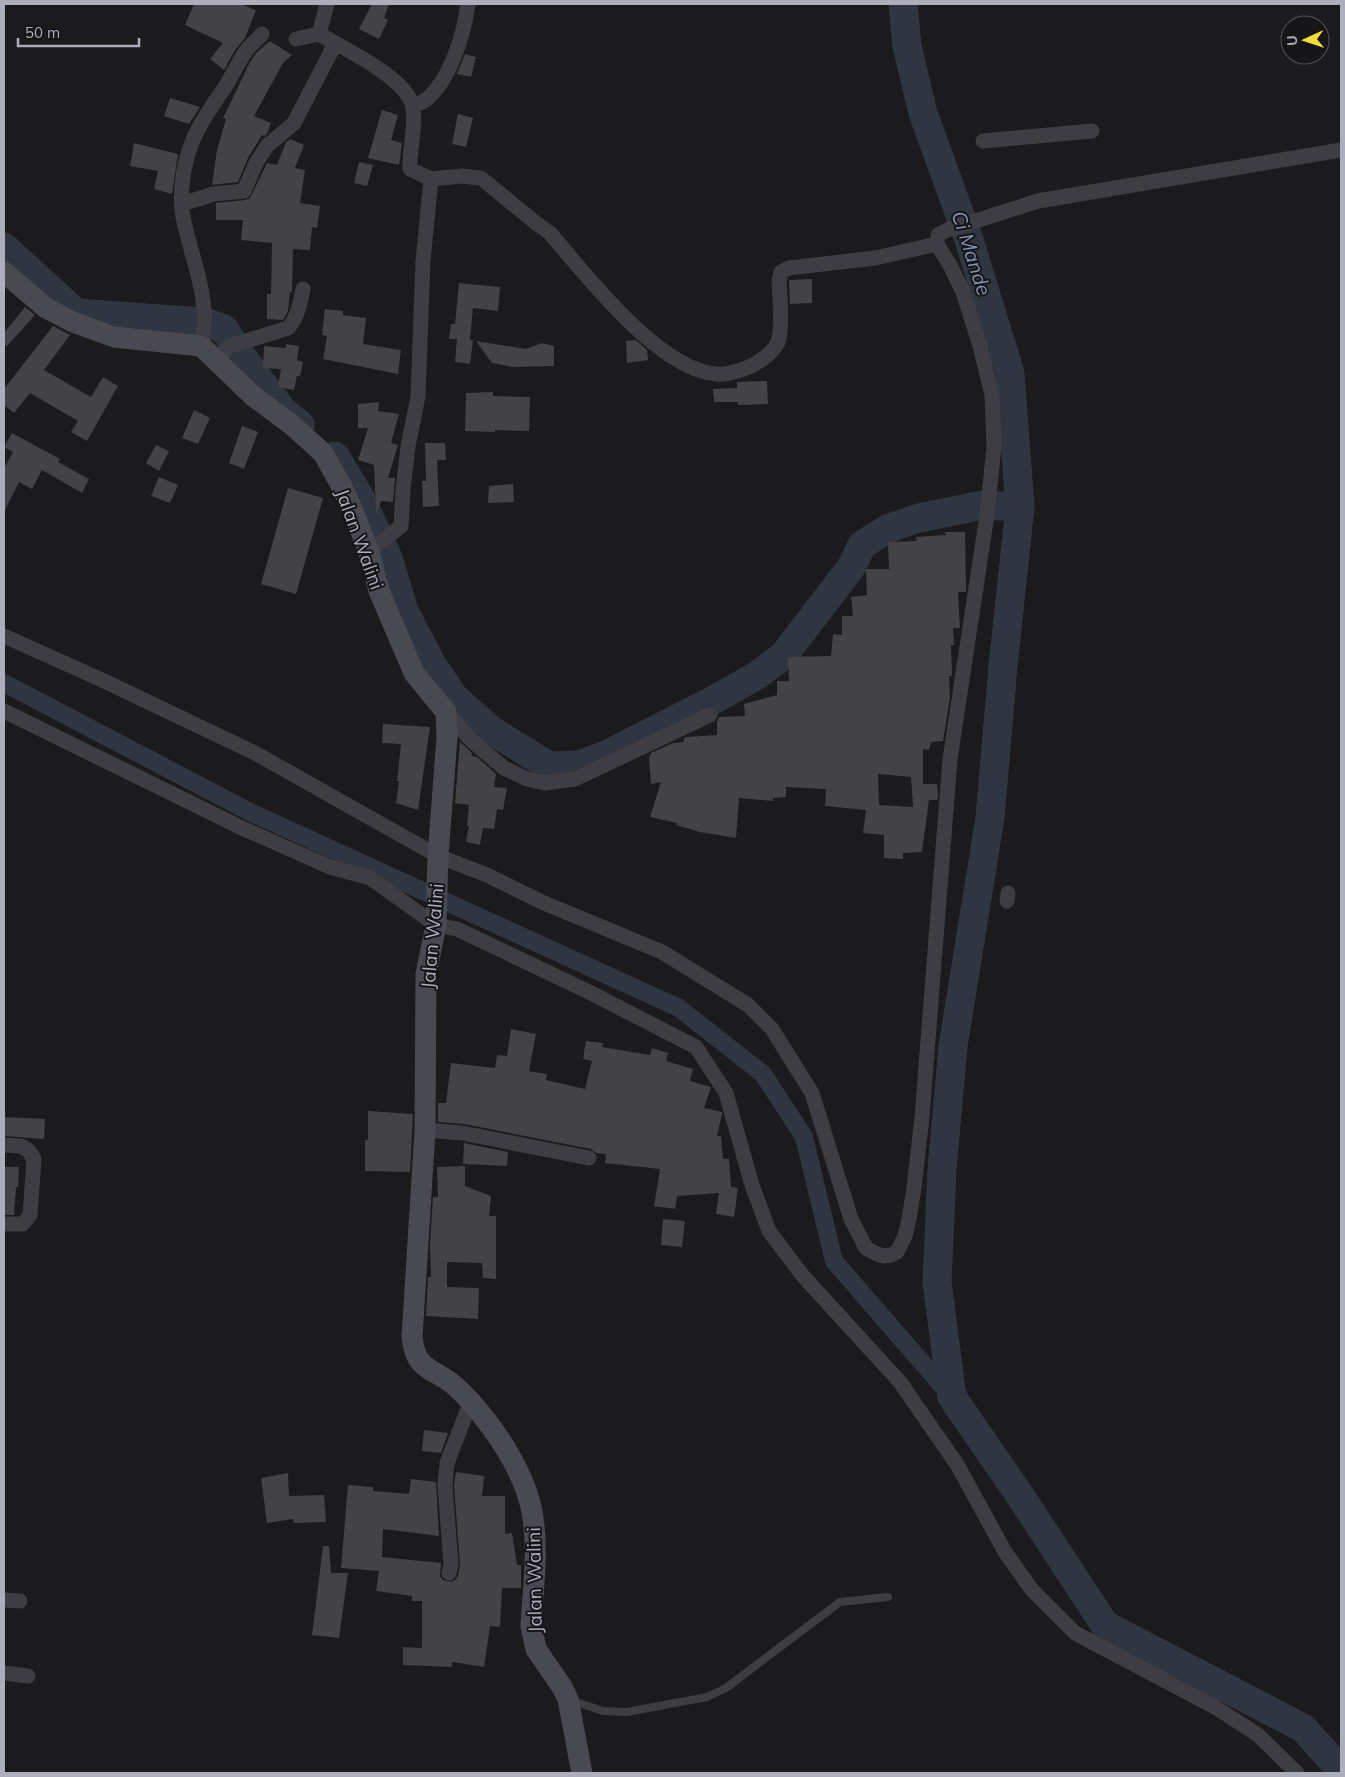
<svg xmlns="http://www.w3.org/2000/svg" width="1345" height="1777" font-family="Mulish,sans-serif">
  <rect width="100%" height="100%" fill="#1b1a1d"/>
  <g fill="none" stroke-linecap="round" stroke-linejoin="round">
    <path stroke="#303641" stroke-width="18" d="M4 683 252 813 679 1008 763 1074 804 1137 834 1261 952 1397"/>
    <path stroke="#303641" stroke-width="29" d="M903 4 907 46 923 113 969 240 1010 373 1020 507
      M4 247 76 313 204 322 224 329 243 358 283 411 300 425
      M335 456 362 501 388 558 404 611 431 663 454 697 491 730 549 766 579 765 608 754 710 702 756 676 784 655 852 566 862 545 889 528 919 518 983 505 1020 507 1003 666 990 818 953 1046 942 1170 937 1282 952 1397 1019 1494 1105 1625 1303 1728 1341 1770"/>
  </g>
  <path fill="#424247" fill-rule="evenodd" d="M194 4H240L256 10 245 38 235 50 224 70 210 59 223 43 185 25Z
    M372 4H389L384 18 388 20 379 39 359 29Z
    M270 41 292 55 283 63 254 116 271 123 267 134 264 136 262 135 248 158 238 182 212 185 217 150 226 119 223 118 249 64 256 53Z
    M465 54 476 57 471 77 457 74Z
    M170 98 200 107 189 124 164 116Z
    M382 110 398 115 391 140 402 143 399 165 368 158Z
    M458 114 473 118 466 147 452 144Z
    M290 139 304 145 295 168 305 170 300 203 320 206 317 228 312 227 310 250 293 249 292 292H290L288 311 283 320 267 319V294H271L272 243 241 240 243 220H216V203L245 200 250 198 267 163 277 165 286 142Z
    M134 143 178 154 172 194 154 189 158 171 130 166Z
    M359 162 373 165 367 186 354 183Z
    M812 279V303L790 304 789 280Z
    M459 283 500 287 498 311 473 308 470 340H473L470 364 455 362 457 339H449L451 324H455Z
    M25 307 35 315 7 346 4 344V333Z
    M325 309 343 311V315L366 318 363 344 401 350 398 374 323 359 327 336 322 335Z
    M53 326 70 335 44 370 91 397 103 377 118 386 87 441 71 432 78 421 30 393 14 413 4 405V389Z
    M636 340 647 350 648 360 627 363 626 341Z
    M476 341 526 349 542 343 554 346V366L512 367 492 363Z
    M286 344 299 346 297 360 303 362 300 376H297L294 390 278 387 281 369 263 368 264 346 286 348Z
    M767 381 768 404 738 405V402H714L713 389 737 388V382Z
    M493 392V396L530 397 529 431 495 430V432L465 431 466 393Z
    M379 402 378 411 399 414 391 443 398 445 388 478H395L393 502 381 501 378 511 376 510 374 465 358 460 368 428H358V404Z
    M194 410 210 418 198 444 182 438Z
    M242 426 258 432 244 469 229 463Z
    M12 433 60 459 58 462 89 479 82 493 42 470 32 489 19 482 4 512V468L13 452 4 447Z
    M425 443H445L446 460H437L439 506 423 507 422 481H426Z
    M156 445 169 451 159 471 146 463Z
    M159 477 178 485 170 503 151 496Z
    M513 484 514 502 488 503 489 486Z
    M288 488 323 498 296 594 261 584Z
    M945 532H965L966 590V592H958L960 628H953L954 645H951L952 676H949L950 698 943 741 931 742 929 750 923 749V784H937L938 796 937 800H929L922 852 903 853V859L884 858V835L863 833 866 810 825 806 826 789 786 787V797L773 798V801L739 798 736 838 700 832 676 825 677 823 650 817 661 782 651 784 649 758 651 753 673 743 684 742V738L686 737 717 735V721L719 717 745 716 744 704 777 695V681H789L788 657 831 656 833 634 842 635V616H853L851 597 867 595 866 569H889L888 542 917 541 916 537 946 535ZM878 774 911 777 913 807 879 805Z
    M383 724 430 727 418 810 396 803 399 781H397L401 744 382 743Z
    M460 742 472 753 471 756 477 757 496 774 494 787 507 788 503 810 497 809 494 829 483 828 480 845 466 842 469 826H467L469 805 455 803Z
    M511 1029 536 1034 529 1071 547 1074 546 1080 585 1089 592 1061 583 1059 586 1041 603 1043 602 1047 650 1055 652 1048 668 1053 666 1061 693 1069 690 1081 711 1087 704 1108 722 1112V1114L717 1136H721L723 1159H729L731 1187 738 1188 734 1217 716 1214 719 1193 677 1196 675 1209 654 1206 660 1169 605 1163 606 1154 596 1153 591 1149 464 1124 438 1122V1103H446L451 1063 495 1068 497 1055 507 1056Z
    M368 1111 413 1114 410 1172 365 1171V1140H368Z
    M4 1117 45 1119 44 1139 4 1136Z
    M464 1143 508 1152 507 1166 463 1164Z
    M465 1166V1186L491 1196 489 1216H496V1279L483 1278 482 1263 447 1262V1287L479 1288 478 1319 426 1316 428 1277H431L430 1244 433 1197H438L437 1167Z
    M4 1167H19L18 1187H16L14 1215H4Z
    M663 1219 685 1221 682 1247 661 1245Z
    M424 1430 448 1433 441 1453 422 1451Z
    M456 1472 484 1476 482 1496H505V1534L512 1533 517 1565H521V1588H502L500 1627 490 1626 484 1667 452 1662V1667L403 1665V1647L422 1648V1601H412V1596L376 1591 379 1571 341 1568 348 1485 373 1487V1491L409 1494 411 1479 436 1482 439 1536 383 1529 382 1557 441 1563 440 1576 443 1580 451 1582 455 1580 458 1576 460 1565 454 1485Z
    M288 1473 289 1496 324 1495 326 1522 294 1523 293 1519 267 1523 261 1478Z
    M323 1546H329L331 1573H348L339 1638 312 1635Z"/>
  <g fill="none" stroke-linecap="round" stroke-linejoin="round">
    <path stroke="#3e3d44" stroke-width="8" d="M570 1700 603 1711 627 1712 707 1697 726 1688 840 1602 888 1597"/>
    <path stroke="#3e3d44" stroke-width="15" d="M319 34 327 4
      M296 39 319 34C343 48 409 79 413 108 416 129 409 149 410 169L431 179 423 261 418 397 408 446 403 490 401 526 369 552
      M413 107C418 104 423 102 427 99 451 78 464 34 468 4
      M983 141 1092 131
      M431 179 462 176 481 178 536 223 550 233C586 275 658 369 716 374 726 375 739 371 749 367 760 362 776 351 779 339 782 325 780 296 779 281L781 272 789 268 875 258 937 244
      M182 204 213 194 244 191 256 163 267 146 294 123 335 44
      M201 346C212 303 193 263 184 222 178 197 183 164 193 140 201 120 215 102 227 84 233 73 239 61 246 51 250 45 257 40 262 34
      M216 359 230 346 288 328C298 317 300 304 303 289
      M4 636 102 680 255 753 438 856 487 875 544 903 662 952 748 1005 772 1029 812 1093 851 1219 866 1248 875 1253 883 1256 891 1255 897 1252 905 1236 909 1219 914 1188 922 1117 950 759 987 515 994 447 992 395 980 346 963 292 951 267 937 244 938 235 947 230 1038 201 1341 150
      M4 711 244 829 330 867 370 878 436 925 457 929 589 992 696 1047 726 1093 752 1185 769 1231 803 1276 900 1382 958 1466 1005 1552 1032 1590 1075 1633 1215 1707 1258 1735 1297 1773
      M446 712 471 740 504 768 527 779 545 783 575 779 710 715
      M1007 901 1008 893
      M425 1130 462 1133 589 1158
      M4 1145 21 1146 28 1150 34 1159 30 1215 23 1224H4
      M449 1573 451 1565 445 1485 447 1463 471 1401
      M4 1600 20 1601
      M4 1673 28 1676"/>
    <path stroke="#494952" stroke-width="21" d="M4 272 46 308 73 322 114 337 201 346 253 396 292 425 323 453 343 489 353 511 369 552 379 591 414 673 446 712 447 737 438 856 436 925 426 974 425 1130 412 1337C415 1363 423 1366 444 1378 454 1384 462 1392 470 1401 496 1430 525 1473 532 1512 539 1550 533 1588 531 1626L536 1649 562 1687 568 1699 582 1773"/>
  </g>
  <g text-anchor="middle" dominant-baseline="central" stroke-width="4" stroke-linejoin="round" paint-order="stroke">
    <g font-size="19" fill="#adaebc" stroke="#161518">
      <text transform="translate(360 539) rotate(70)">Jalan Walini</text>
      <text transform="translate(432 936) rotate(-85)">Jalan Walini</text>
      <text transform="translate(534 1580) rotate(-91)">Jalan Walini</text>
    </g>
    <g font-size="20" font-style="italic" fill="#8594b6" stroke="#161518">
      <text transform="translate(972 253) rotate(72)">Ci Mande</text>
    </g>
  </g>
  <rect width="1345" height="1777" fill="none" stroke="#adaebc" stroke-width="10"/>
  <g transform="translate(1305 40) rotate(267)"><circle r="24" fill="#161518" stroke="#52525a"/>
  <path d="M0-4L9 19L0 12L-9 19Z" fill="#f2dc3d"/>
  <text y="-8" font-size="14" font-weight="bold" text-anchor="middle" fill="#adaebc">U</text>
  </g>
  <path d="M18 38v8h121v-8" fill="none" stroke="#adaebc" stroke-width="2.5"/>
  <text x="25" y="38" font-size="15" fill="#adaebc" stroke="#161518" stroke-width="4" paint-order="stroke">50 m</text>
</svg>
